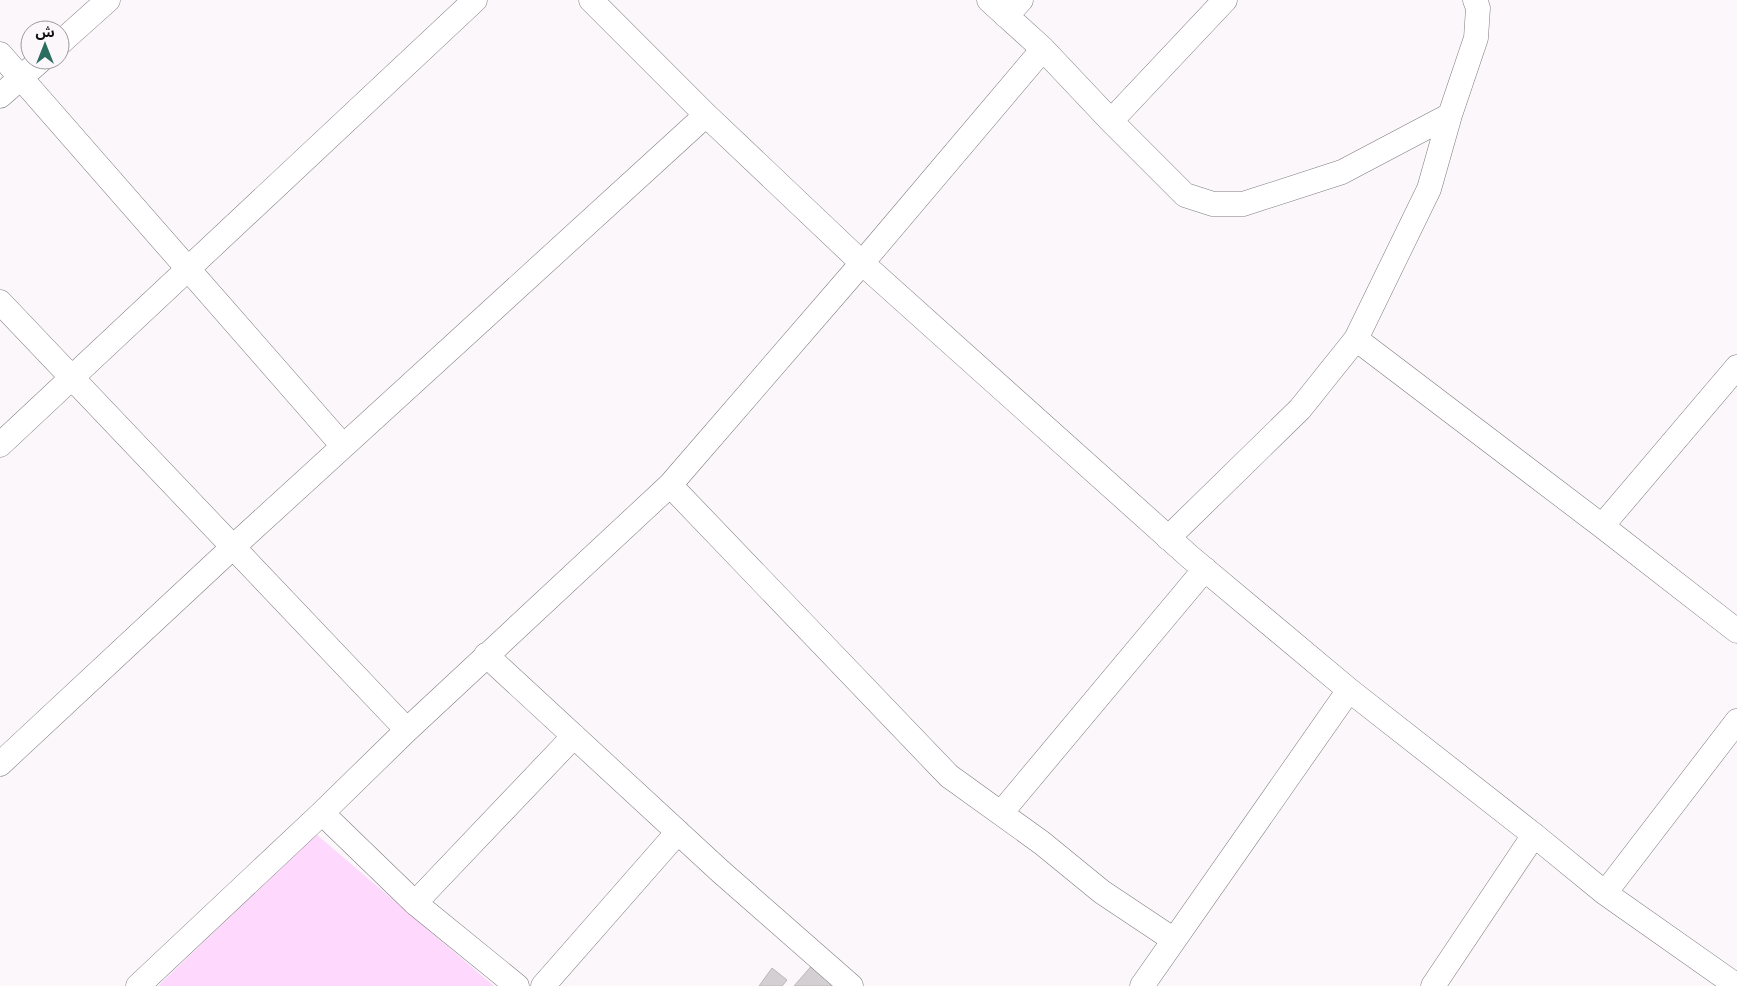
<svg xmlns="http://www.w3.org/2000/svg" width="1737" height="986" font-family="'Open Sans','Noto Sans Arabic',sans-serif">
  <rect width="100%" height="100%" fill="#fbf7fb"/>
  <path fill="#fed9fd" d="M316 834 494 986H158Z"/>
  <path fill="#d3cfd2" stroke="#bab6ba" d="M814 963 842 986H794Z
    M772 968 787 980 782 986H759Z"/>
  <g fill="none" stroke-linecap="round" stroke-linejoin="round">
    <defs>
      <path id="minor" d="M591 0 706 115 862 263 1190 557 1349 690 1534 835 1605 893 1737 986
        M989 0 1043 49 1111 121 1185 195 1213 204H1243L1342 172 1450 115
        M1006 16 1021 0
        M60 43 108 0
        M0 54 343 446
        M0 96 41 60
        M1111 121 1225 0
        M0 302 407 730
        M1356 339 1602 526 1737 631
        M0 445 475 0
        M670 485 949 776 1042 843 1102 892 1174 940
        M1602 526 1737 367
        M1168 538 1300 409 1356 339 1429 189 1450 115 1476 38 1478 8 1475 0
        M486 655 720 871 851 986
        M0 764 233 547 706 115
        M322 813 415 903 517 986
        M1001 813 1205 569
        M1605 893 1737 721
        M415 903 574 736
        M138 986 322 813 407 730 670 485 862 263 1043 49
        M543 986 678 832
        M1142 986 1349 690
        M1433 986 1534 835"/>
    </defs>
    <use href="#minor" stroke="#7e7b7e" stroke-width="25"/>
    <use href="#minor" stroke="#fff" stroke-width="24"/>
  </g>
  <g transform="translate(45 45)"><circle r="24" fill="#fbf7fb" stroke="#9d9b9d"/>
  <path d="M0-4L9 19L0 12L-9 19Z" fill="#2b6e60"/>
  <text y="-8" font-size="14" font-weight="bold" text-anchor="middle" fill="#111011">ش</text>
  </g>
</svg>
